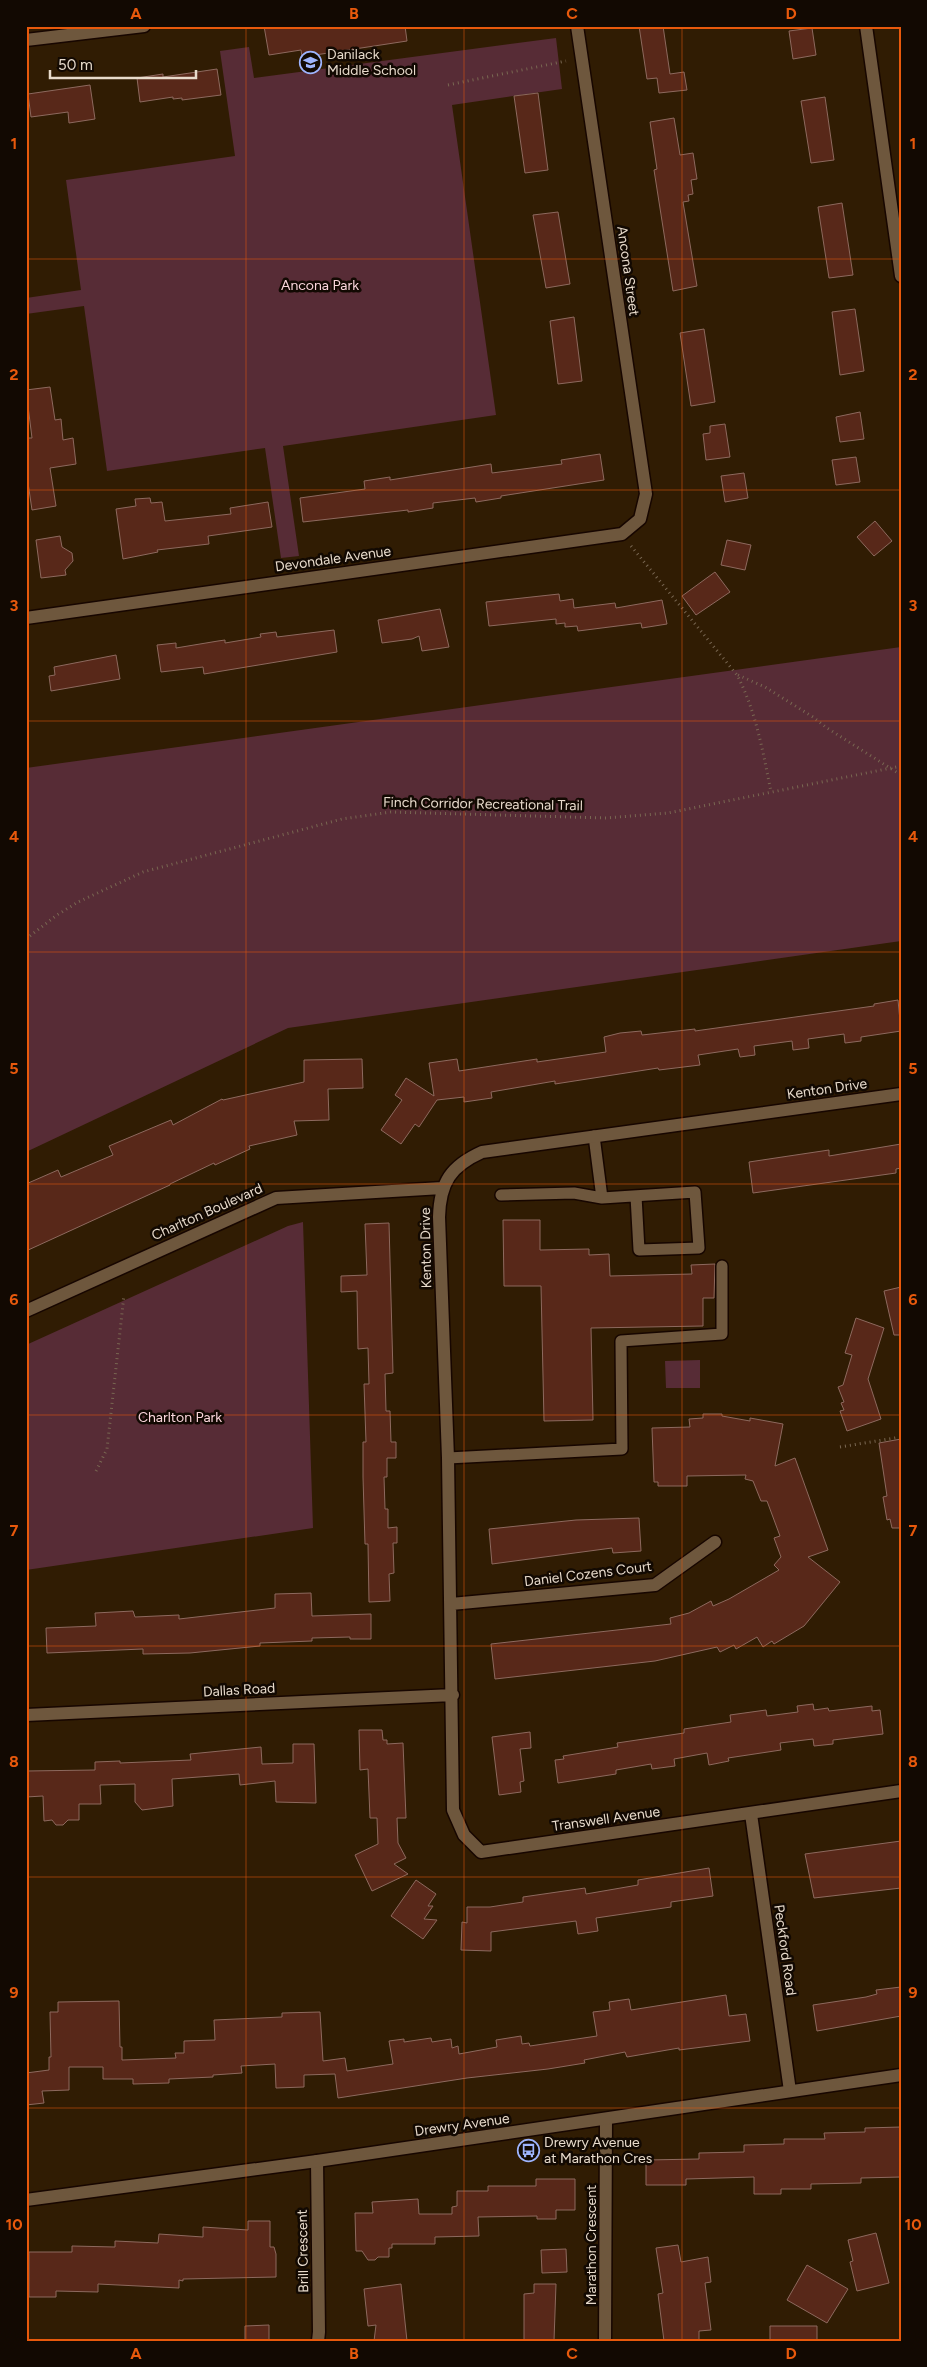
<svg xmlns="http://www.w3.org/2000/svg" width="927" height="2367" font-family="Figtree,sans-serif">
  <rect width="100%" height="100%" fill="#301c03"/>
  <path fill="#572c36" d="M556 38 562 89 452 105 496 415 283 446 299 556 281 558 265 448 107 471 84 306 26 314V298L81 290 66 180 235 156 220 51 249 47 254 78Z
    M901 647V941L288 1028 26 1152V768Z
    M303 1222 313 1528 26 1570V1345L288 1226Z
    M700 1360V1388H666L665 1361Z"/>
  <path fill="#582819" stroke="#8d695e" d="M264 26H405L407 41 302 57 301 50 269 55Z
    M639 26H663L670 74 684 72 687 90 659 93 657 78 647 79Z
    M812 28 816 55 793 59 789 31Z
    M217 69 221 95 182 100V98L173 99V97L140 102 137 78 163 74V77Z
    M90 85 95 119 69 123 68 112 31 117 28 94Z
    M538 93 548 170 525 173 514 96Z
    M825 97 834 160 811 163 801 101Z
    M674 118 680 155 693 153 697 179 691 180 693 194 688 195 689 201 683 202 697 286 673 291 654 170 657 169 650 122Z
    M842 203 853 275 829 278 818 207Z
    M558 212 570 284 546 288 533 215Z
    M855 309 864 371 840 375 832 312Z
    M574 317 582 381 558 384 550 321Z
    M704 329 715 402 691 406 680 333Z
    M50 387 55 420 61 419 63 440 73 438 76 464 50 468 56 506 32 510 26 469V438H32L26 390Z
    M860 412 864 439 840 442 836 417Z
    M725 424 730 457 706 460 703 434 710 433V426Z
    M600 454 604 480 501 496V498L476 502 475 498 433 503V508L408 512V510L303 522 300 498 365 489 364 481 390 477V480L491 464 492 473 562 464 561 460Z
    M856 457 860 482 836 485 832 460Z
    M744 473 748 498 725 502 721 476Z
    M150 498 151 503 162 502 165 521 231 514 230 508 268 502 272 527 208 536 209 544 157 550 158 552 123 559 116 509 136 506 135 499Z
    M875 521 892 541 874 556 857 537Z
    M60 536 62 547 72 553 73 561 65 570 66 575 41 578 36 540Z
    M727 540 751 545 745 570 721 565Z
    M715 572 730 592 696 615 682 596Z
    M559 594 560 601 573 599 574 608 615 603 616 608 662 600 667 624 642 628 641 623 578 631 577 626 565 627V623L556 624V619L489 626 486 602Z
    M440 609 449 647 422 651 419 636 412 639 382 643 378 620Z
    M334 630 337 652 204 674 203 667 161 672 157 645 176 643V648L218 641 225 640V643L261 637 260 634 276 632 277 637Z
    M116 655 120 679 51 691 49 676 55 675 54 667Z
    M898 1000 901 1031 861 1037V1041L845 1043 844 1034 808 1039 809 1048 793 1050 792 1041 754 1046 755 1055 740 1057 738 1049 698 1055 700 1065 659 1070 658 1068 555 1084V1081L491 1092 492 1098 464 1102V1097L437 1100 419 1127 415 1124 401 1144 381 1130 402 1100 395 1095 406 1078 434 1096 429 1063 457 1059 459 1071 537 1059V1062L606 1052 604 1037 620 1033 641 1031 642 1035 695 1029V1031L874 1006V1004Z
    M362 1059 363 1088 328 1089 329 1120 294 1121 297 1135 249 1146 250 1149 215 1165 214 1163 170 1184V1185L26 1251V1184L58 1170 61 1177 113 1155 109 1146 171 1120 173 1125 222 1099 223 1100 304 1082V1060Z
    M901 1144V1168L896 1169V1173L753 1193 749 1162 829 1150V1156Z
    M503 1220H540V1250L589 1249V1255L609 1254 610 1276 692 1274 691 1265 715 1264 714 1298H703V1326L591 1328 593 1420 544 1421 541 1286H504Z
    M389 1223 393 1373 385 1374 386 1411H390L391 1442H396V1458H387V1477H384L385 1509H388V1528L397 1527V1543H393L394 1573 389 1574 390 1601 369 1602 368 1544H365L363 1477V1442H366L364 1384H369L368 1348 358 1349 357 1291 341 1292V1276L367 1275 365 1224Z
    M901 1287V1335H894L884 1291Z
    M856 1318 884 1328 868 1379 881 1419 847 1431 840 1411 844 1410 841 1403 844 1402 838 1387 843 1385 852 1355 845 1353Z
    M703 1414H722V1416L750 1421V1418L783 1424 775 1466 795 1458 828 1550 808 1557 840 1582 804 1626 774 1644 772 1641 763 1647 757 1637 736 1649 734 1645 720 1652 717 1647 655 1661 495 1679 491 1644 671 1624 670 1618 689 1613 711 1601 713 1606 729 1599 779 1570 774 1565 781 1557 774 1538 780 1536 767 1501H761L753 1481 745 1479 746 1475 687 1476V1486H658V1482H654L652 1428 690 1427 689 1419 703 1418Z
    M901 1439V1528H892L890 1519 887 1520 883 1497 887 1496 879 1443Z
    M639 1518 641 1551 613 1553 612 1548 492 1564 489 1529 576 1520Z
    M311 1593 312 1616 371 1614V1639H350V1637L312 1638V1641L260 1643V1646L190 1653 143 1654V1649L47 1653 46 1628 96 1626 95 1613 133 1611 135 1617 179 1615V1619L275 1608V1594Z
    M813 1704 814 1710 828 1708 829 1711 872 1706V1711L880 1710 883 1734 833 1740V1744L814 1746 813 1739 780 1743 781 1750 728 1758 729 1761 709 1765 707 1753 674 1759 675 1766 652 1769 651 1764 616 1770V1774L558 1783 555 1760 564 1759 563 1756 618 1747 617 1743 684 1733V1729L731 1722 730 1715 766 1710 767 1716 798 1712 797 1706Z
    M359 1730H382L383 1740H387V1744L403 1743 406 1818H397L398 1843 406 1858 394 1864 408 1874 372 1891 355 1855 378 1844 377 1818H370L368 1769 360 1770Z
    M530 1732 531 1748 520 1749 524 1781 520 1782 521 1792 499 1795 492 1737Z
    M293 1744H314L316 1803 276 1802 275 1781 240 1785 239 1774 172 1779 173 1806 142 1810 135 1802V1784L100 1785 101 1804H79V1820H68L63 1825H56L52 1820 44 1821 43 1796 26 1797V1771L95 1770V1762L120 1761V1763L191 1760 190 1754 261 1747 262 1764 293 1763Z
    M901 1841V1888L814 1898 805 1854Z
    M709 1868 713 1896 671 1902V1907L596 1918 598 1931 578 1934 576 1921 491 1932V1951L461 1950 462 1922 467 1923V1907H490L523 1902V1897L585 1888 586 1894 638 1885V1880Z
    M416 1880 436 1894 428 1906H433L424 1919 437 1920 423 1939 391 1916Z
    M901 1987V2016L817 2031 813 2005 866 1997 877 1994 876 1990Z
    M726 1995 729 2016 746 2014 750 2041 679 2050V2048L627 2057 625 2052 584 2060 585 2063 548 2069 467 2078 338 2098 335 2074 304 2075V2087L276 2088 275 2064 241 2066 242 2073 213 2075V2077L169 2079V2083L133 2084V2079H103V2067H69V2090L42 2091 44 2103 26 2105V2073L49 2070V2057H51L50 2012H58V2002L119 2001 120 2047H122V2060L176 2058 175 2053H184V2041L215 2040 214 2020 282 2017V2013L320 2012 323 2061 345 2058 347 2071 393 2064 389 2041 404 2039V2042L431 2038 432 2042 451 2039 452 2048 458 2046 459 2054 497 2047 496 2040 521 2036 522 2044 529 2043 530 2046 597 2036 593 2012 610 2010 609 2002 629 1999 631 2010Z
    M901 2127V2177L861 2178V2183L811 2184V2189H781V2194H754V2177L686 2179V2185H646V2160L699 2159V2153L744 2152V2145L784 2144V2139H825L824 2133 865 2132V2128Z
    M536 2179H575V2210H556V2219H537V2216L478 2217 479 2236 435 2237V2244H392V2248H389V2257H378L375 2260H368L362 2251H356L355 2213H373L372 2202 418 2199 419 2214H452V2207L457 2206V2191H488V2186H536Z
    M248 2221H270V2247H274L276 2254V2277L183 2279V2281L179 2280V2288L98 2284V2292L56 2291V2297H29V2252H72V2246L115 2247V2241L158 2243 159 2234 203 2237V2227L248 2230Z
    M876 2233 889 2283 857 2291 850 2262 853 2261 848 2240Z
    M678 2245 681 2262 708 2257 711 2282 705 2283 711 2330 699 2331V2341H664L658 2294 663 2293 656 2248Z
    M566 2249 567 2272 542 2273 541 2250Z
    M807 2265 848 2289 827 2323 787 2300Z
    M401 2284 407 2341H374L376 2325 368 2326 364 2289Z
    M534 2284H556L554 2341H524V2294L534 2293Z
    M269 2325V2341H245V2326Z
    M770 2326H817V2341H770Z"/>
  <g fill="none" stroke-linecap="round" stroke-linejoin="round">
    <defs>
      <path id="lane" d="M594 1136 602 1198 695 1192 699 1248 639 1250 636 1196
        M501 1195 574 1193 602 1198
        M448 1458 622 1449 621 1341 722 1334V1266"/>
      <path id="street" d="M866 26 901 276
        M26 40 144 26
        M26 618 622 534 640 519 646 494 577 26
        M901 1094 482 1152C451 1166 440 1182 439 1217L448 1458 453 1810 464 1835 481 1852 901 1791
        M26 1311 276 1198 442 1188
        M451 1604 655 1585 715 1542
        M26 1715 453 1695
        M751 1814 790 2091
        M317 2161 319 2332 318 2341
        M605 2341 606 2120"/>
      <path id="secondary" d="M26 2200 317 2161 901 2075"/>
    </defs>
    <use href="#lane" stroke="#170600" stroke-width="14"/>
    <use href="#street" stroke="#170600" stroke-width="15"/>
    <use href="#secondary" stroke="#170600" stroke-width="15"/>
    <path stroke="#796752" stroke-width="3" stroke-dasharray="1 4" stroke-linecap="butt" d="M448 85 566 61
      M631 546 737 675C756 711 763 752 771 792
      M738 675 765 687 813 717 827 728 901 775
      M26 939 57 915 78 902 143 872 342 819 391 812 606 818 668 813 901 766
      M840 1447 901 1437
      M96 1471 107 1449 124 1295"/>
    <use href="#lane" stroke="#6e573d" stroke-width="11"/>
    <use href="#street" stroke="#6e573d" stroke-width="12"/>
    <use href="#secondary" stroke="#6e573d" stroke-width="12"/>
  </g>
  <path fill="none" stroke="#e8590c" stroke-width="1" stroke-opacity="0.55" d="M246 26V2341M464 26V2341M682 26V2341M26 259H901M26 490H901M26 721H901M26 952H901M26 1184H901M26 1415H901M26 1646H901M26 1877H901M26 2108H901"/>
  <defs>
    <symbol id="school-ring" viewBox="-11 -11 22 22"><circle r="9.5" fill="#120902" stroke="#9eb4fd" stroke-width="1.5"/><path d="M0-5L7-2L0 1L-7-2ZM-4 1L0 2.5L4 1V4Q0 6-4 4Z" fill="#9eb4fd"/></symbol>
    <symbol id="bus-ring" viewBox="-11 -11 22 22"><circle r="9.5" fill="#120902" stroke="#9eb4fd" stroke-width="1.5"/><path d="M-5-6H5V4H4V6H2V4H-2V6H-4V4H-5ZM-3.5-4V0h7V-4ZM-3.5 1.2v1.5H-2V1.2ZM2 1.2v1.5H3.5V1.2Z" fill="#9eb4fd"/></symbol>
  </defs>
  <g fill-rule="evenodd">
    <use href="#school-ring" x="298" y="50" width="25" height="25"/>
    <use href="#bus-ring" x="516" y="2138" width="25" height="25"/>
  </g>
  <g text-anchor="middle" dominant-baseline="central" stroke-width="5" stroke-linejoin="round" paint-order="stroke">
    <g font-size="14" fill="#e8dbcc" stroke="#120902" text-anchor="start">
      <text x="327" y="54">Danilack<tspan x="327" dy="16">Middle School</tspan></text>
      <text x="544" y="2142">Drewry Avenue<tspan x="544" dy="16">at Marathon Cres</tspan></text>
    </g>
    <g font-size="14" fill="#e8dbcc" stroke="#120902">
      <text transform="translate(628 271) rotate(82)">Ancona Street</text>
      <text transform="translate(333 559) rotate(-8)">Devondale Avenue</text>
      <text transform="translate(483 804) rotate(1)">Finch Corridor Recreational Trail</text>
      <text transform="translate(827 1089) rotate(-8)">Kenton Drive</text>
      <text transform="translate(207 1212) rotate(-24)">Charlton Boulevard</text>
      <text transform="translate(426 1248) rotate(-91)">Kenton Drive</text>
      <text transform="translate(588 1574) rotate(-7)">Daniel Cozens Court</text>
      <text transform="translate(239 1690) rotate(-3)">Dallas Road</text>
      <text transform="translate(606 1819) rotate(-8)">Transwell Avenue</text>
      <text transform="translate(785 1950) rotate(82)">Peckford Road</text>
      <text transform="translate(462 2125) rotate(-8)">Drewry Avenue</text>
      <text transform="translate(591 2245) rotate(-90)">Marathon Crescent</text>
      <text transform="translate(303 2251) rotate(-91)">Brill Crescent</text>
    </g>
    <g font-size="14" fill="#fbd6dc" stroke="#120902">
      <text x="320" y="285">Ancona Park</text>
      <text x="180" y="1417">Charlton Park</text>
    </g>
  </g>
  <rect width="927" height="2367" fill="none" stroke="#120902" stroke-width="55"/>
  <path d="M50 70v8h146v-8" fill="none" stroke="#e8dbcc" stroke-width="2.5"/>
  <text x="58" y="70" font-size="15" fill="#e8dbcc" stroke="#120902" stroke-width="4" paint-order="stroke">50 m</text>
  <rect x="28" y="28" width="872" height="2312" fill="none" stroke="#e8590c" stroke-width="2"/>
  <g font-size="16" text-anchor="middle" font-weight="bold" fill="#e8590c">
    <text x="136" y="19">A</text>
    <text x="354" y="19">B</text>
    <text x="572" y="19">C</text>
    <text x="791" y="19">D</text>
    <text x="14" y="149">1</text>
    <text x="913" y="149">1</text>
    <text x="14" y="380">2</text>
    <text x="913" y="380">2</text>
    <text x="14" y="611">3</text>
    <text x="913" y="611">3</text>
    <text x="14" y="842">4</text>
    <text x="913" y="842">4</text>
    <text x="14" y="1074">5</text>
    <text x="913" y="1074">5</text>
    <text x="14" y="1305">6</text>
    <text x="913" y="1305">6</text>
    <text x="14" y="1536">7</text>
    <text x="913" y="1536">7</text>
    <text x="14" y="1767">8</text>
    <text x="913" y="1767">8</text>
    <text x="14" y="1998">9</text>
    <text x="913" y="1998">9</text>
    <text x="14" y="2230">10</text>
    <text x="913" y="2230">10</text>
    <text x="136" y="2359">A</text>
    <text x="354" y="2359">B</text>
    <text x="572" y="2359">C</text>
    <text x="791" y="2359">D</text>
  </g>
</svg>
